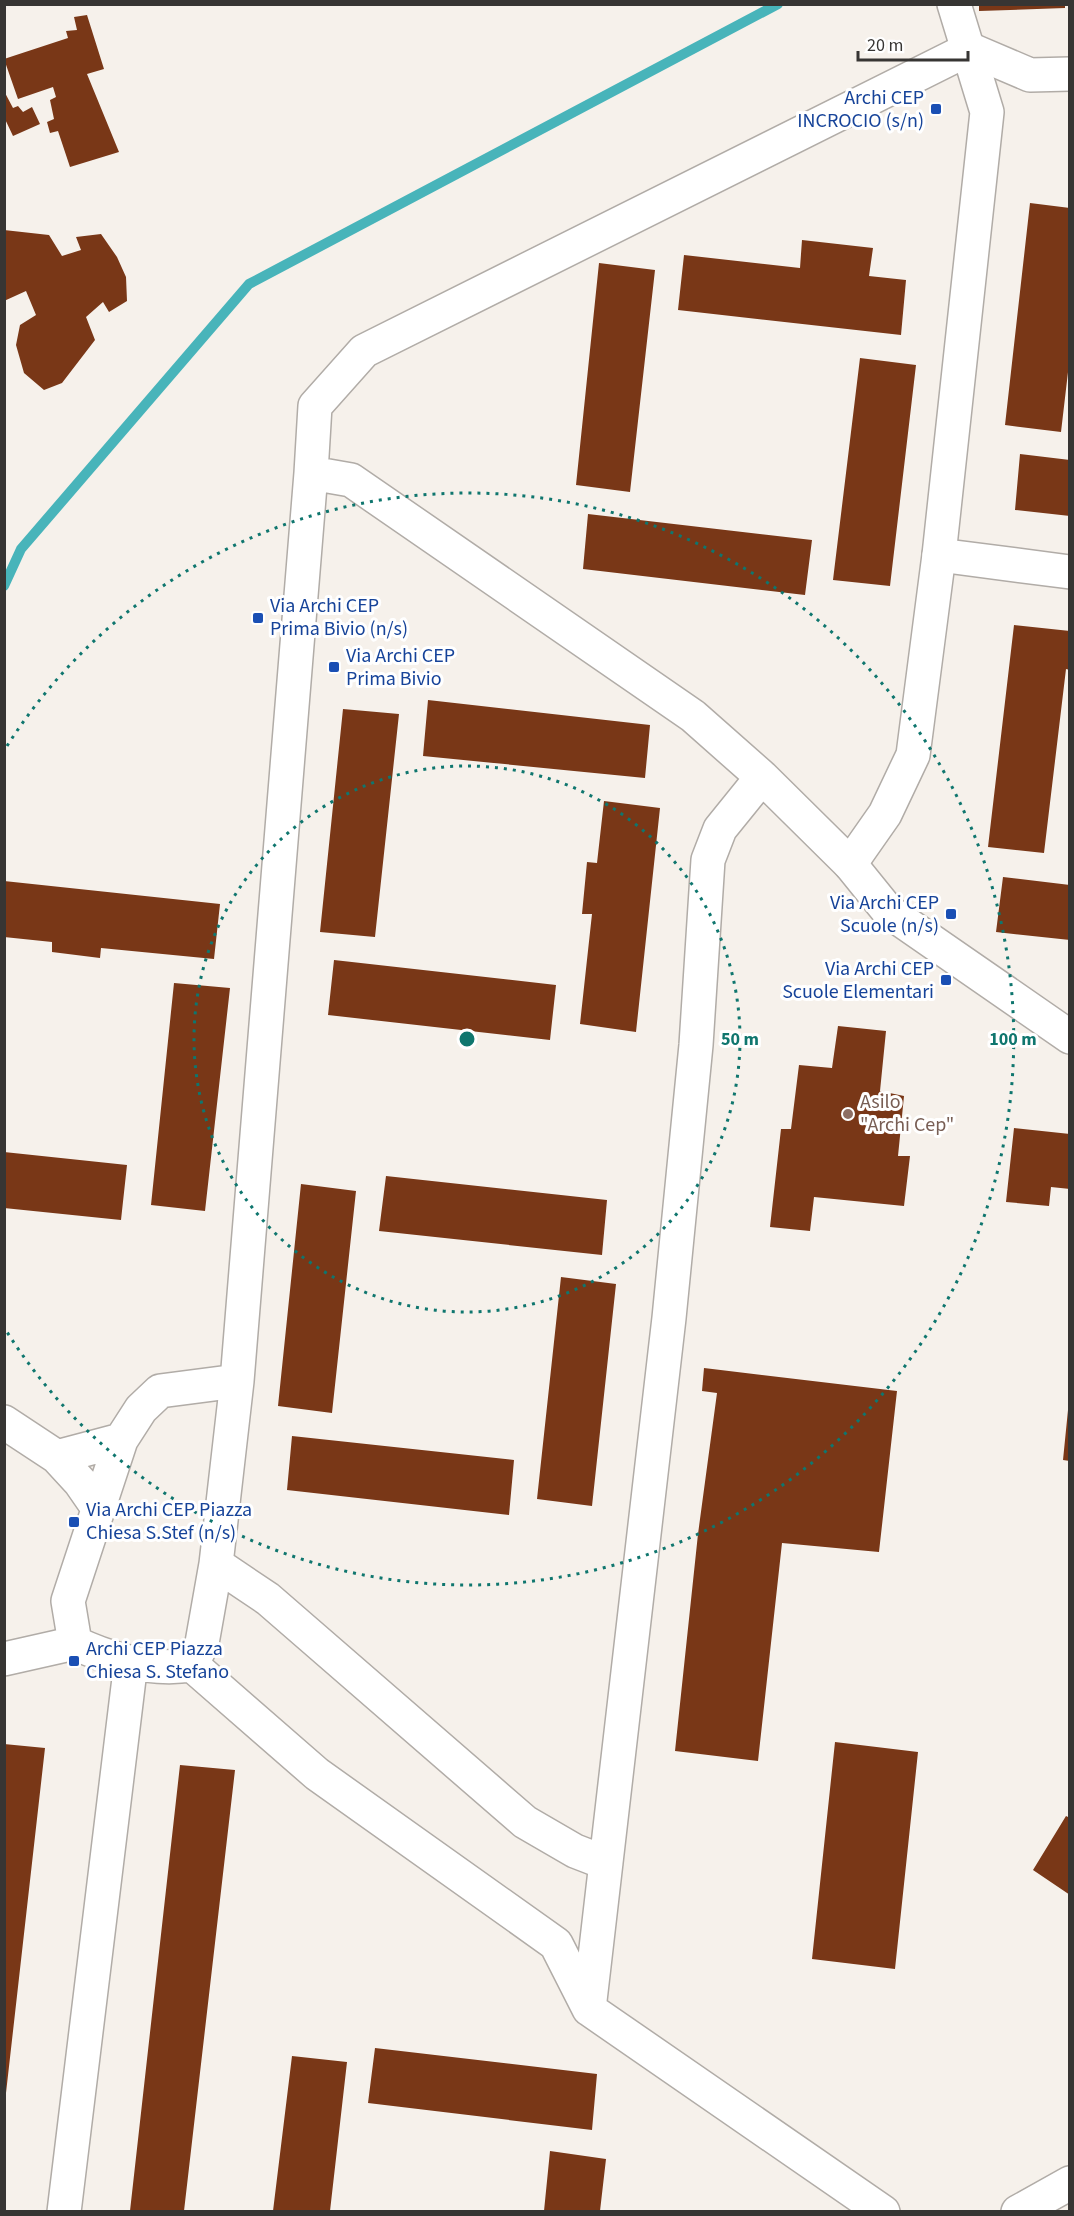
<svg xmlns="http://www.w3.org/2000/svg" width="1074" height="2216" font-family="'Source Sans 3',sans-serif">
  <rect width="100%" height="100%" fill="#f6f1eb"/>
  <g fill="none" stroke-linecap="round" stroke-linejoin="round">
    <path stroke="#48b4ba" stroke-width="10" d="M4 586 21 549 249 284 778 4"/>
  </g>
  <path fill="#793717" d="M979 4H1065V8L979 11Z
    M87 15 104 69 87 74 119 152 70 167 58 131 50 133 47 122 54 119 50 100 56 97 53 87 18 99 4 59 68 38 66 31 77 30 74 17Z
    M4 91 13 108 18 106 23 112 32 107 40 124 13 136 4 117Z
    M1030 203 1070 208V355L1061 432 1005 425Z
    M4 230 49 235 62 256 81 250 76 237 101 234 117 257 126 277 127 301 109 312 103 302 86 317 95 340 62 383 44 390 24 373 16 345 20 325 36 315 26 291 4 301Z
    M802 240 873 248 869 276 906 280 901 335 678 310 684 255 800 268Z
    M599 263 655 270 630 492 576 485Z
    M860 358 916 365 890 586 833 580Z
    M1020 454 1070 460V516L1015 510Z
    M588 514 812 540 805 595 583 569Z
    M1014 625 1070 631V670L1066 669 1044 853 988 847Z
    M428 700 650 725 645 778 423 756Z
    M343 709 399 714 375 937 320 932Z
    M604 801 660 808 636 1032 580 1024 592 914H582L587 862 597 863Z
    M1003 877 1070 885V940L996 932Z
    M4 881 220 904 214 959 101 948 100 958 52 952V942L4 937Z
    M334 960 556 985 550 1040 328 1015Z
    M174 983 230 988 205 1211 151 1205Z
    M838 1026 886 1031 880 1091 904 1096 898 1156H910L904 1206 814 1197 810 1231 770 1227 781 1129H791L799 1065 832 1068Z
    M1014 1128 1070 1134V1189L1051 1187 1049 1206 1006 1202Z
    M4 1152 127 1165 121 1220 4 1208Z
    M386 1176 607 1200 602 1255 379 1231Z
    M301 1184 356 1191 332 1413 278 1406Z
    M561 1277 616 1284 592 1506 537 1499Z
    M704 1368 897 1391 879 1552 782 1543 758 1761 675 1751 698 1534 717 1393 702 1391Z
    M1068 1410H1070V1461L1063 1460Z
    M292 1436 514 1460 509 1515 287 1490Z
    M835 1742 918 1752 895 1969 812 1959Z
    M4 1744 45 1748 6 2093H4Z
    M180 1765 235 1770 184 2211H130Z
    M1066 1816 1070 1818V1895L1033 1870Z
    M375 2048 597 2074 592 2130 368 2103Z
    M292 2056 347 2062 330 2211H273Z
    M550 2151 606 2159 600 2211H544Z"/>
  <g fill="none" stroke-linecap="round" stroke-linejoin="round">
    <defs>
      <path id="minor" d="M311 473 351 480 693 716 762 777 850 864 888 911 1070 1037
        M939 555 1070 572
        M237 1381 311 473 315 406 364 351 969 49 1030 75 1070 74
        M237 1381 216 1564 202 1643 192 1665C151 1671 111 1660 75 1643L68 1601 121 1440 141 1409 160 1391Z
        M4 1422 57 1457 80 1482 98 1508
        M57 1457 121 1440
        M216 1564 268 1599 525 1822 575 1851 606 1863
        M4 1659 75 1643
        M192 1665 317 1774 556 1944 589 2009 883 2212
        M589 2009 669 1318 696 1045 708 860 720 829 762 777
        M64 2212 131 1662
        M1018 2212 1070 2183"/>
      <path id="tertiary" d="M850 864 885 814 913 755 939 555 987 112 954 4"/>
    </defs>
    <use href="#minor" stroke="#b1aca7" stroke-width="36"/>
    <use href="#tertiary" stroke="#b1aca7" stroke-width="36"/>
    <use href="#minor" stroke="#fff" stroke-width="33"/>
    <use href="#tertiary" stroke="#fff" stroke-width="33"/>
  </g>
  <g fill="none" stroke="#0f766e" stroke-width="3" stroke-dasharray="3 6">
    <circle cx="467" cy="1039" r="273"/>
    <path d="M7 746A546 546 0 1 1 7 1332"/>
  </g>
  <g fill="#1a4fb4" stroke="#fff" stroke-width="2">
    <rect x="930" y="103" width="12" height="12" rx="3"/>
    <rect x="252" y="612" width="12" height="12" rx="3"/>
    <rect x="328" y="661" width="12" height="12" rx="3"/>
    <rect x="945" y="908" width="12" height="12" rx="3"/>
    <rect x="940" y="974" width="12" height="12" rx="3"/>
    <rect x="68" y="1516" width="12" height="12" rx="3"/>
    <rect x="68" y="1655" width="12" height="12" rx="3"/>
  </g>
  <circle fill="#8d6e63" stroke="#fff" stroke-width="2" cx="848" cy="1114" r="6"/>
  <g text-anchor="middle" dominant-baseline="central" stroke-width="6" stroke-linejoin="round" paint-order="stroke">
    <g font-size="20" fill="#164399" stroke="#fff" text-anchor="start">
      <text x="924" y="98" text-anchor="end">Archi CEP<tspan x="924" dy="23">INCROCIO (s/n)</tspan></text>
      <text x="270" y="606">Via Archi CEP<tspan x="270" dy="23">Prima Bivio (n/s)</tspan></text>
      <text x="346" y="656">Via Archi CEP<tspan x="346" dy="23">Prima Bivio</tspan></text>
      <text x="939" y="903" text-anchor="end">Via Archi CEP<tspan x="939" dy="23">Scuole (n/s)</tspan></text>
      <text x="934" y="969" text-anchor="end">Via Archi CEP<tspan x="934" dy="23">Scuole Elementari</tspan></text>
      <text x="86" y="1510">Via Archi CEP Piazza<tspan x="86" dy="23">Chiesa S.Stef (n/s)</tspan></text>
      <text x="86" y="1649">Archi CEP Piazza<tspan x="86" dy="23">Chiesa S. Stefano</tspan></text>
    </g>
    <g font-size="20" fill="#785e54" stroke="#fff" text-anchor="start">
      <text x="860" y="1102">Asilo<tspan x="860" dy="23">"Archi Cep"</tspan></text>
    </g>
  </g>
  <circle cx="467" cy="1039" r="9" fill="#0f766e" stroke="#fff" stroke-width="3"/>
  <g font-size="18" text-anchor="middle" font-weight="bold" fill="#0f766e" stroke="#fff" stroke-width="6" stroke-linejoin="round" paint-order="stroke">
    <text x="740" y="1045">50 m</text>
    <text x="1013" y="1045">100 m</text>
  </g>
  <rect width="1074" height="2216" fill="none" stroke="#373533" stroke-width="12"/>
  <path d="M858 51v9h110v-9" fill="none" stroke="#373533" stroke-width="3"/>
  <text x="867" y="51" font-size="18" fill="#373533" stroke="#ffffff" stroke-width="4.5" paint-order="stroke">20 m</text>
</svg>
